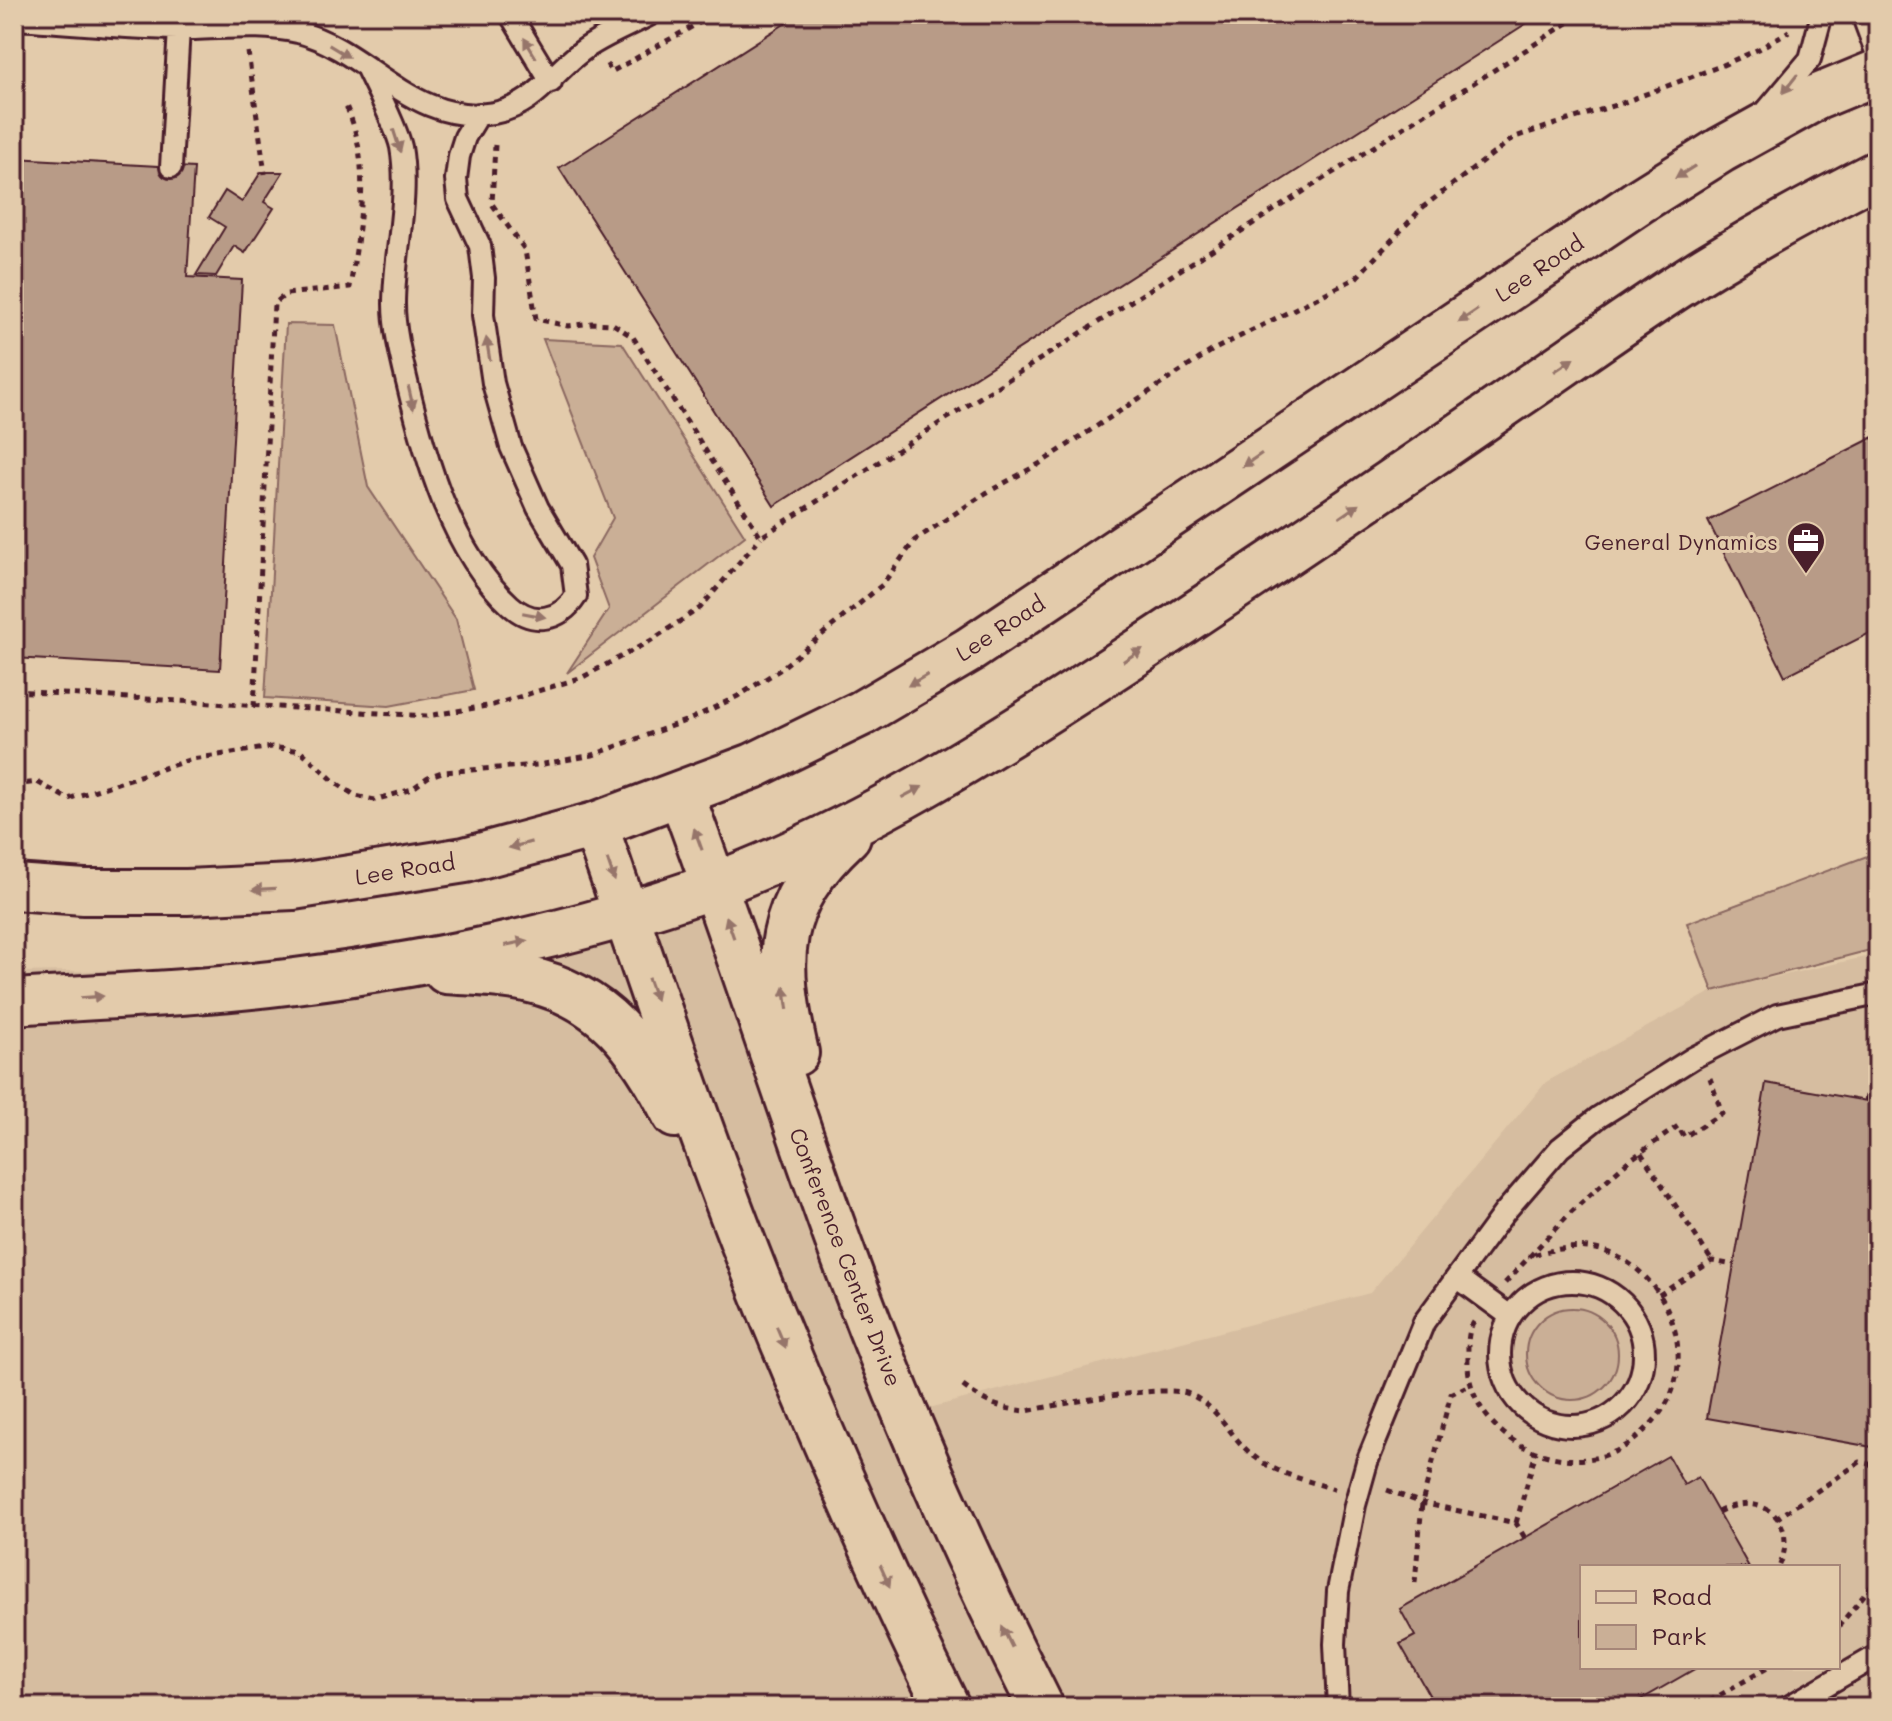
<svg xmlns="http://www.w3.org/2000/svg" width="1892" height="1721" font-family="Mali,sans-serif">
  <rect width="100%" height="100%" fill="#e3cbab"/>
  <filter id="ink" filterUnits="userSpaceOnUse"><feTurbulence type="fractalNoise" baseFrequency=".0125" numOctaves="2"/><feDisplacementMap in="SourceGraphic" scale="16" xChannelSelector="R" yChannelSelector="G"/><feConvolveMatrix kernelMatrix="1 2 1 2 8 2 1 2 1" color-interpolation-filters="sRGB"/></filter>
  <g filter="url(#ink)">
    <path fill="#d6bda0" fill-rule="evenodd" d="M715 885 906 1414 1370 1293 1546 1082 1713 991 1878 954V1707H14V972L392 966ZM1582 1567H1838V1667H1582Z"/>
    <path fill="#caaf96" stroke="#8a6760" stroke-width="2" d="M286 324 335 325 368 487 456 619 474 690 389 706 265 698Z
      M543 339 622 343 745 536 567 673 609 609 590 558 613 518Z
      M1878 852V948L1713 991 1687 923Z
      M1526 1354a46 46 0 1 1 92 0a46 46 0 1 1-92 0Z"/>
    <path fill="#b89b87" stroke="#4a1f2b" stroke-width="2" d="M800 14H1541L774 506 559 168Z
      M14 158 194 168 187 277 242 280 220 670 14 658Z
      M261 172H283L264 202 274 208 245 253 234 246 216 276 196 275 225 227 209 217 225 191 242 202Z
      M1878 435V629L1785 676 1708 521Z
      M1766 1083 1878 1103V1448L1707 1418Z
      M1668 1456 1684 1485 1698 1477 1749 1567H1582V1667H1698L1628 1707H1436L1400 1644 1415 1636 1400 1609Z"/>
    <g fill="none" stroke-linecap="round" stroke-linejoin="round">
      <defs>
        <path id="lane" d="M510 14 551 82
          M1862 14 1878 57
          M14 19C74 22 135 30 195 29 231 28 263 24 298 32 369 50 413 127 494 113 536 105 551 74 582 51 602 36 629 26 651 14
          M367 69C376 88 397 128 401 147 410 199 394 252 394 304 394 329 401 357 407 382 425 457 451 551 510 605 533 626 560 621 576 596L572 565 538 508 511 447 493 383 483 315 484 278 480 246 458 199 456 179 459 156 465 137 479 114
          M1768 109 1810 59 1822 14
          M171 167 179 28
          M1458 1278 1510 1316
          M1500 1354a72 72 0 1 1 144 0a72 72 0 1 1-144 0Z
          M1338 1707 1335 1644 1338 1591 1355 1505 1367 1462 1424 1322 1504 1213 1560 1148 1599 1117 1693 1058 1777 1015 1878 994
          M1788 1707 1878 1655"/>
        <path id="secondary" d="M681 794C739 949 789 1108 846 1263 902 1415 968 1563 1041 1707
          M595 825C653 990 707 1158 774 1320 828 1451 885 1581 947 1707
          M14 887 84 892H187L293 887 465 860 595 825 753 766 862 713 969 650 1641 200 1721 150 1815 98 1878 72
          M446 971C472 973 500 973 526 979 604 995 641 1048 675 1115
          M14 1002C108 996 202 993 295 981 437 963 577 935 712 886 859 832 994 746 1124 661 1255 575 1385 487 1514 398 1580 354 1645 305 1713 264 1767 231 1822 201 1878 173
          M796 1053C774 958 774 905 848 836"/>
      </defs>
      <use href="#lane" stroke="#4a1f2b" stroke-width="26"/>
      <use href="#secondary" stroke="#4a1f2b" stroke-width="50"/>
      <path stroke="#4a1f2b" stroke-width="5" stroke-dasharray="6 6" stroke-linecap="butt" d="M248 52 265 174
        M607 64 611 72 715 14
        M495 145 492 204 525 250 536 319 568 326 592 323 613 324 633 337 761 537 1582 14
        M14 691 427 716 493 705 583 677 650 641 700 608 761 537
        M254 707 274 304 286 294 350 287C360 227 372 162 346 106
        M14 785 37 782 68 799 192 759 272 747 301 751 336 783 356 796 375 800 412 789 428 777 442 772 538 765 593 755 693 718 738 696 778 671 882 585 915 540 986 493 1039 464 1213 350 1356 278 1423 207 1515 137 1622 103 1723 65 1759 49 1789 31
        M1866 1101 1878 1038
        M1641 1153 1712 1261
        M1505 1283 1569 1214 1627 1162 1678 1126 1684 1137 1722 1113 1710 1078
        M1659 1295 1712 1261 1734 1265
        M1474 1322C1467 1332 1468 1344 1468 1357 1464 1441 1578 1493 1640 1435 1652 1424 1663 1411 1670 1397 1695 1340 1660 1266 1600 1250 1575 1244 1552 1250 1528 1256
        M963 1386C984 1402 1000 1409 1026 1411 1058 1405 1164 1383 1189 1394 1219 1407 1228 1434 1250 1453 1274 1474 1304 1479 1334 1489
        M1387 1490 1422 1503 1516 1523 1525 1538
        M1718 1512C1762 1489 1800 1521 1779 1567
        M1776 1519 1860 1462 1878 1466
        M1516 1523 1536 1452
        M1415 1583 1422 1503 1451 1394 1471 1384
        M1838 1627 1878 1578
        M1630 1706 1631 1707
        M1422 1707 1433 1701
        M1699 1707 1769 1667"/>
      <use href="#lane" stroke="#e3cbab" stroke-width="20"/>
      <use href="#secondary" stroke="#e3cbab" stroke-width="44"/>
    </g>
    <defs><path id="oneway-solid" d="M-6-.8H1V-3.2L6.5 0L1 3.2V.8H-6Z" transform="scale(2)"/></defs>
    <g fill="#96756b">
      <use href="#oneway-solid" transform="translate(530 48) rotate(-121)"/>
      <use href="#oneway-solid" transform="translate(339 51) rotate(31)"/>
      <use href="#oneway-solid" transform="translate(1790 84) rotate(128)"/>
      <use href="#oneway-solid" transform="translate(397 141) rotate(72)"/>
      <use href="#oneway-solid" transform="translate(1685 172) rotate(148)"/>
      <use href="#oneway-solid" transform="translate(1468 316) rotate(146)"/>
      <use href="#oneway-solid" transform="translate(488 349) rotate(-99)"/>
      <use href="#oneway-solid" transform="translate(1564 365) rotate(-34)"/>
      <use href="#oneway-solid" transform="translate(411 398) rotate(77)"/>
      <use href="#oneway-solid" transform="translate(1252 460) rotate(146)"/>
      <use href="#oneway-solid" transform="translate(1349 511) rotate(-34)"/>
      <use href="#oneway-solid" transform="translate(534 615) rotate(11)"/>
      <use href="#oneway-solid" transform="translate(1133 655) rotate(-33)"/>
      <use href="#oneway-solid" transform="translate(918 680) rotate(150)"/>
      <use href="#oneway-solid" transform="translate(912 792) rotate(-28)"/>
      <use href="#oneway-solid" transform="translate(698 839) rotate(-110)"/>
      <use href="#oneway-solid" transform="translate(520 845) rotate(165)"/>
      <use href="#oneway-solid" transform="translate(611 870) rotate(71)"/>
      <use href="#oneway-solid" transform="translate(264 889) rotate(177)"/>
      <use href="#oneway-solid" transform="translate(730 927) rotate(-109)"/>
      <use href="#oneway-solid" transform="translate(516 943) rotate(-12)"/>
      <use href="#oneway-solid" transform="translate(652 989) rotate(70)"/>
      <use href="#oneway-solid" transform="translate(92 997) rotate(-4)"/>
      <use href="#oneway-solid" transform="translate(786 998) rotate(-98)"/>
      <use href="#oneway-solid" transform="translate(781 1337) rotate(67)"/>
      <use href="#oneway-solid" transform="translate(885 1576) rotate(66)"/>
      <use href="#oneway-solid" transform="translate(1007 1637) rotate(-116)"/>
    </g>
  </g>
  <defs>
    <symbol id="office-pin" viewBox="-11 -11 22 30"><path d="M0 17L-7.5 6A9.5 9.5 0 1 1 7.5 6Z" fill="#4a1f2b" stroke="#e3cbab"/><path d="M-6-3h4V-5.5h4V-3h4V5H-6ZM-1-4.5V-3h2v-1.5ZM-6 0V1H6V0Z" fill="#fff"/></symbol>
  </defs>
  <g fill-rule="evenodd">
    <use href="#office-pin" x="1784" y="519" width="44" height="60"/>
  </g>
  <g text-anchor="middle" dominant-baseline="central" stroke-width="6" stroke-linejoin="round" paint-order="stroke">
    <g font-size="22" fill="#4a1f2b" stroke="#e3cbab">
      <text transform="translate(1539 268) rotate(-34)">Lee Road</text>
      <text transform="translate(1000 628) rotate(-33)">Lee Road</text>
      <text transform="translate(405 869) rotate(-9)">Lee Road</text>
      <text transform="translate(846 1257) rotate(69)">Conference Center Drive</text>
    </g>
    <g font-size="22" fill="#4a1f2b" stroke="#e3cbab" text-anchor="end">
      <text x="1778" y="541">General Dynamics</text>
    </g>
  </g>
  <rect width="1892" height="1721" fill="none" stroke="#e3cbab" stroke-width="48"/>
  <rect x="24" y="24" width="1844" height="1673" fill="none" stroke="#4a1f2b" stroke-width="3" filter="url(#ink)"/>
  <rect x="1580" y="1565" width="260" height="104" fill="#e3cbab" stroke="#a68678" stroke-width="2"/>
  <rect x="1596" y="1591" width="40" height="12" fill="#e3cbab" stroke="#a68678" stroke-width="2"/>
  <text x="1652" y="1605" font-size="24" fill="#4a1f2b">Road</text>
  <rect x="1596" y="1625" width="40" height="24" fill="#caaf96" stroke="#a68678" stroke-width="2"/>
  <text x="1652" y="1645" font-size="24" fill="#4a1f2b">Park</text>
</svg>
